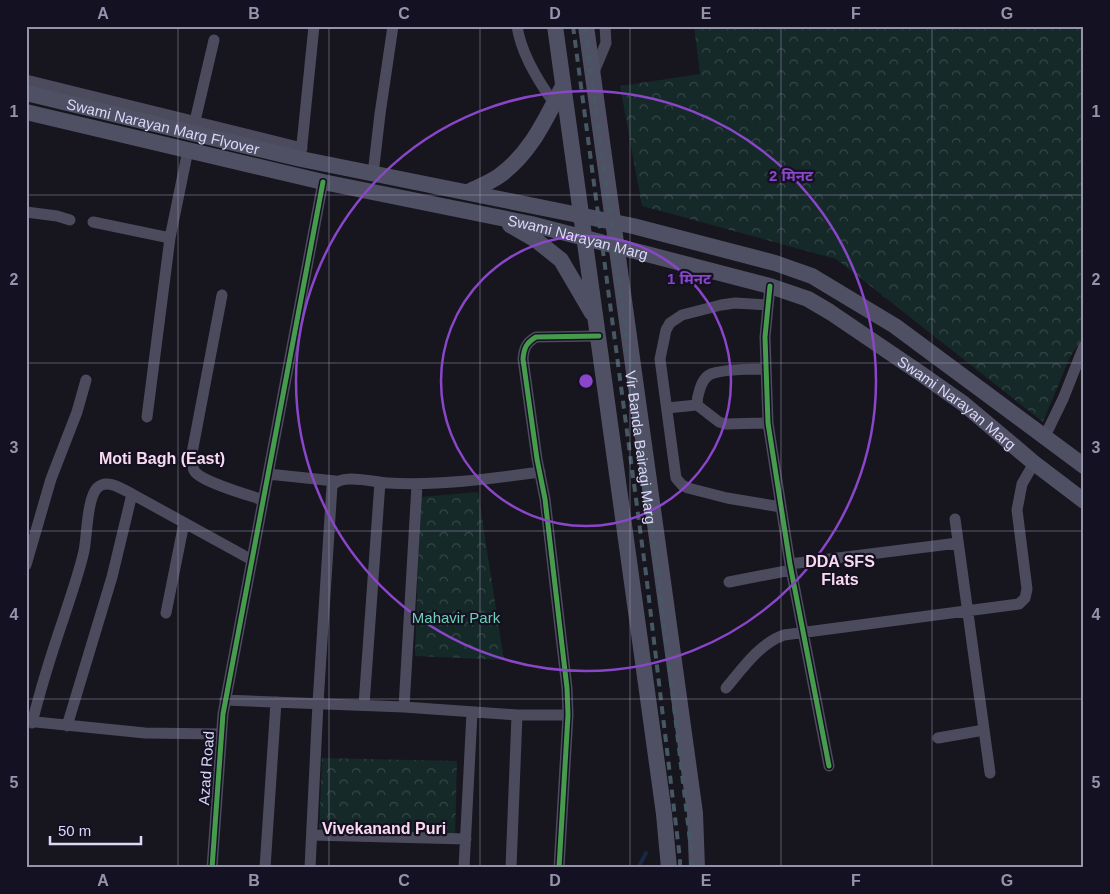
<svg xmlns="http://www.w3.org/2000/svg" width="1110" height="894" font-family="Helvetica,'Noto Sans Devanagari',sans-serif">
  <defs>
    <pattern id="park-crowns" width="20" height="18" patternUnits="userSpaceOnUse" patternTransform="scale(1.25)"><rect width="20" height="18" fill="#152928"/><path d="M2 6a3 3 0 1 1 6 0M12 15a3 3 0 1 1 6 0" fill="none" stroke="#364748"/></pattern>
  </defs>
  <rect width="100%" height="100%" fill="#17151e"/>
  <path fill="url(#park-crowns)" d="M694 26H1084V336L1070 357 1043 422 836 259 642 206 620 86 700 74Z
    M478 492 504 660 415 656 420 497Z
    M322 758 457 761 455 837 319 835Z"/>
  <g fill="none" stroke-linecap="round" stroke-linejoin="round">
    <path stroke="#172943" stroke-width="4" d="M638 868 646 853"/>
    <path stroke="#4c4b5e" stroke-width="11" d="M517 26C521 53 538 81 554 103
      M593 74 606 43 605 26
      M26 80 302 148
      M195 121 214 40
      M301 154 314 26
      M373 174 380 114 393 26
      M26 212 57 216 70 220
      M93 222 170 238
      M770 286 765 337 768 423 790 564 829 766
      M222 295 192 453C192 459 191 468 196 473 206 483 248 495 263 500
      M768 305 735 303 721 305 682 315 670 323 666 330 660 359 676 478 682 485 688 488 727 498 781 507
      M697 405C697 396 701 380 709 375 720 369 752 369 765 369
      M667 408 697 405 719 422 726 424 768 423
      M147 417 170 238 188 150
      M1045 436 1063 399 1084 346
      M268 474 335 481
      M955 519 990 773
      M790 564 958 543
      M26 565 51 479 77 412 86 380
      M729 582 791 570
      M166 613 184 523
      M726 688C742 669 760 643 784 635L1019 604 1025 598 1027 589 1017 510 1022 484 1034 463
      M225 700 404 707 517 715H568
      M364 705 380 482
      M404 707 417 485
      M26 721 145 733 221 734
      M32 723C41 687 52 652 64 617 71 595 79 573 84 551 87 536 87 499 97 488 107 478 122 489 132 494L252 560
      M67 726 112 577 132 494
      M938 738 984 730
      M312 835 466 839
      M212 868 223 714 323 182
      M265 868 276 702
      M310 868 318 703 332 486C341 473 373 482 387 483 439 486 489 479 540 472
      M464 868 472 713
      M511 868 517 715
      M559 868 568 715 567 688 545 499 537 459 523 359C524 348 526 343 536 337L599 336"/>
    <g stroke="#505064" stroke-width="16">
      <path d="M555 26 664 814 669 868"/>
      <path d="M586 26 695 813 697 868"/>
      <path id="s1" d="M26 93 301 159 633 226 775 263 812 276 895 326 1084 466"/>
      <path id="s2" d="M26 112 323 182 531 224 770 286 808 299 830 312 920 373 964 404 1034 463 1084 501"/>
      <path d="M468 192C478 187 489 183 499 176 531 153 545 120 563 86"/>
      <path d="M510 225 536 240 561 260 592 313"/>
    </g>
    <g stroke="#475864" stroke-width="4" stroke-dasharray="8 6" stroke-linecap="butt">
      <path d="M573 26 646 574 680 859V868"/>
      <path id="s3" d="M585 26 658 572 692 858V868"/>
    </g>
    <defs>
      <path id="cycleway" d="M770 286 765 337 768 423 790 564 829 766
        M212 868 223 714 323 182
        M559 868 568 715 567 688 545 499 537 459 523 359C524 348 526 343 536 337L599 336"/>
    </defs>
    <use href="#cycleway" stroke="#141122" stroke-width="8"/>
    <use href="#cycleway" stroke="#469c4c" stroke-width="5"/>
  </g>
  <path fill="none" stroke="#9694ad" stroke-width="1" stroke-opacity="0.55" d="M178 26V868M329 26V868M480 26V868M630 26V868M781 26V868M932 26V868M26 195H1084M26 363H1084M26 531H1084M26 699H1084"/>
  <g fill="none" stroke="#8946c8" stroke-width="2.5">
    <circle cx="586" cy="381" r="145"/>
    <circle cx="586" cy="381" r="290"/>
  </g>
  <g text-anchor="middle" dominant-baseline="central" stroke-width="4.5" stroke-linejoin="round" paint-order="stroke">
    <g font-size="15" fill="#dbd8fa" stroke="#141122">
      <text stroke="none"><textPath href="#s1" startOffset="141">Swami Narayan Marg Flyover</textPath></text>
      <text stroke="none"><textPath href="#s2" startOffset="566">Swami Narayan Marg</textPath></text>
      <text stroke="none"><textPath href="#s2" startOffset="986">Swami Narayan Marg</textPath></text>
      <text stroke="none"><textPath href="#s3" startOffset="425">Vir Banda Bairagi Marg</textPath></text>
      <text transform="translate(206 768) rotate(-86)">Azad Road</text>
    </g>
    <g font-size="15" fill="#6ed0b4" stroke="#141122">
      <text x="456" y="617">Mahavir Park</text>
    </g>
    <g font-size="16" font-weight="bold" fill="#fadaef" stroke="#141122">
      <text x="162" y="458">Moti Bagh (East)</text>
      <text x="840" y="561">DDA SFS<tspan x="840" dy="18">Flats</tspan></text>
      <text x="384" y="828">Vivekanand Puri</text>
    </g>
  </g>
  <circle cx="586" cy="381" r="8" fill="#8946c8" stroke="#141122" stroke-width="2.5"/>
  <g font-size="15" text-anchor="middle" font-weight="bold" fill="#8946c8" stroke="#141122" stroke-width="4.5" stroke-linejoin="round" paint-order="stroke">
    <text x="791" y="181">2 मिनट</text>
    <text x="689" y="284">1 मिनट</text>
  </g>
  <rect width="1110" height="894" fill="none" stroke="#141122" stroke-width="55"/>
  <path d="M50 836v8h91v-8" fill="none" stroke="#dbd8fa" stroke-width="2.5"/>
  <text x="58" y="836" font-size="15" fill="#dbd8fa" stroke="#141122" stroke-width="4" paint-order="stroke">50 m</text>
  <rect x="28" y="28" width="1054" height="838" fill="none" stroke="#9694ad" stroke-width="2"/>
  <g font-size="16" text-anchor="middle" font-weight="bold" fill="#9694ad">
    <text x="103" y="19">A</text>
    <text x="254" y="19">B</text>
    <text x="404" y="19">C</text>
    <text x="555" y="19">D</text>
    <text x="706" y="19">E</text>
    <text x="856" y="19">F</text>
    <text x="1007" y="19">G</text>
    <text x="14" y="117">1</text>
    <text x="1096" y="117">1</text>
    <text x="14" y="285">2</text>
    <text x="1096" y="285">2</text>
    <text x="14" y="453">3</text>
    <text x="1096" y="453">3</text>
    <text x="14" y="620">4</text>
    <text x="1096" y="620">4</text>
    <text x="14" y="788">5</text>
    <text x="1096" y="788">5</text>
    <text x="103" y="886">A</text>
    <text x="254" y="886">B</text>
    <text x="404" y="886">C</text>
    <text x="555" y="886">D</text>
    <text x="706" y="886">E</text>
    <text x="856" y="886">F</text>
    <text x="1007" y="886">G</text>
  </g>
</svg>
